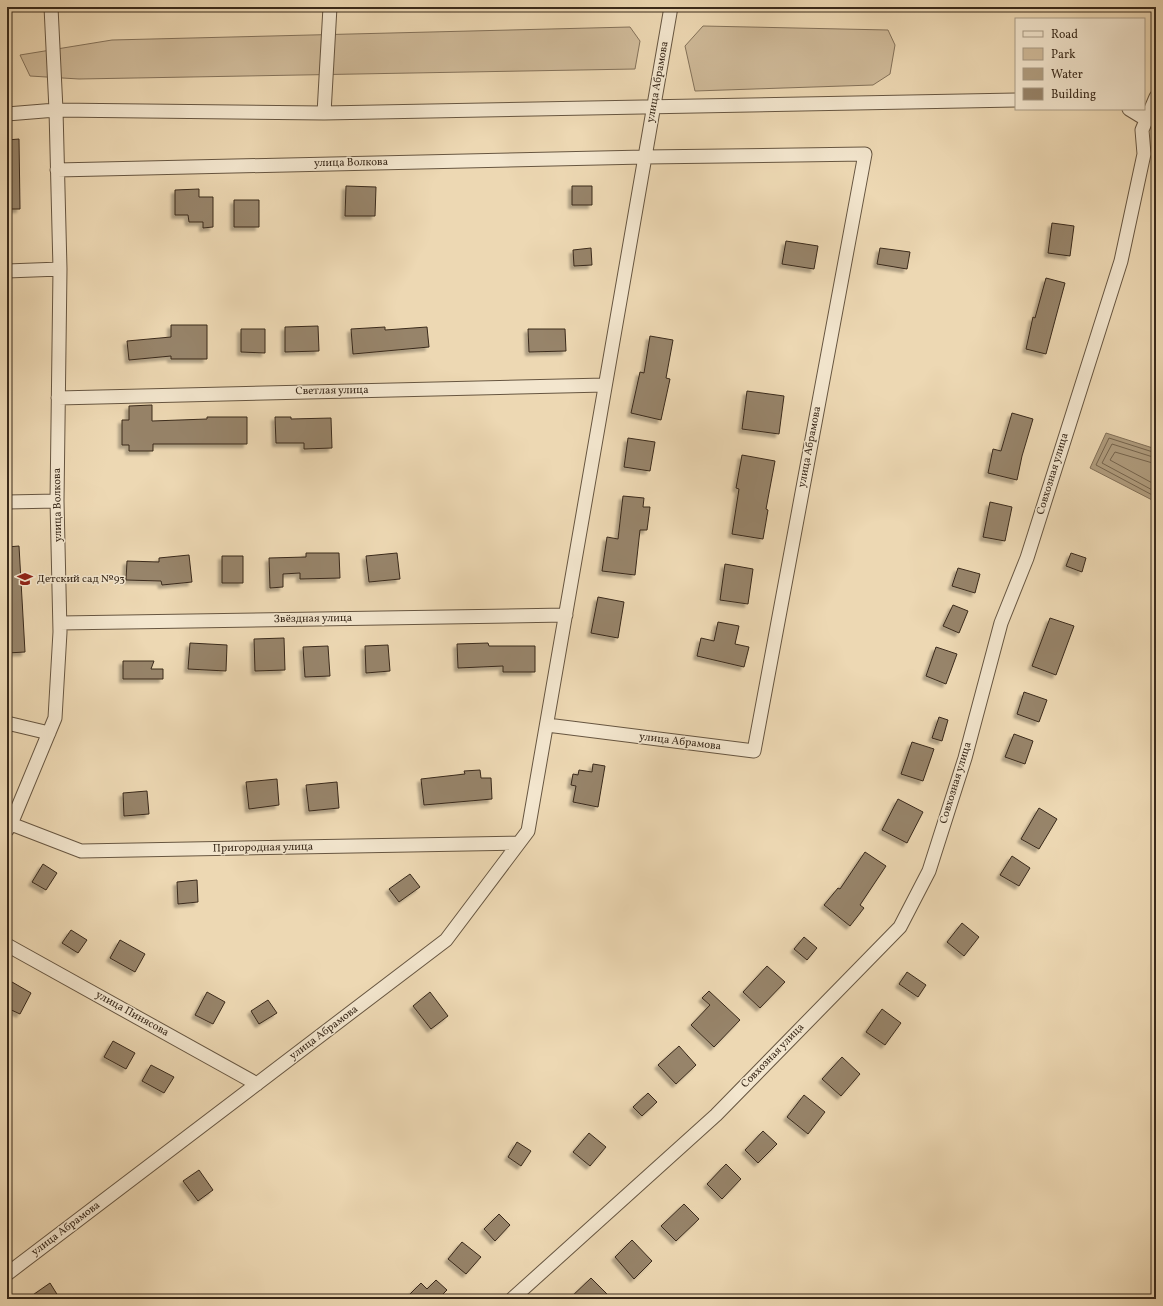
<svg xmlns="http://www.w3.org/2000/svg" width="1163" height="1306" font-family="Vollkorn,serif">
  <defs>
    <filter id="shadow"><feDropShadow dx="-3.5" dy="3.5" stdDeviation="1" flood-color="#0004"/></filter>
  </defs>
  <rect width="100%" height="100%" fill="#edd8b3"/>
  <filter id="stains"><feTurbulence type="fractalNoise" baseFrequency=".005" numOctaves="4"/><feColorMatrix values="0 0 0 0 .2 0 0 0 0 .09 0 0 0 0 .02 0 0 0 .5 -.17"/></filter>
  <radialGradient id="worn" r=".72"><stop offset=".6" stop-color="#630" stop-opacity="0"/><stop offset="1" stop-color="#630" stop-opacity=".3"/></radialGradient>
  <path fill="#cfba99" stroke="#84725a" d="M703 26 888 30 895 45 890 74 873 85 695 91 685 46Z
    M630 27 640 41 635 69 79 79 30 76 20 55 112 40Z"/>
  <path fill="#b09d7f" stroke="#816f57" d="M1106 433 1156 449V502L1090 468Z"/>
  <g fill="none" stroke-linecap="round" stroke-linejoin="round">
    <path stroke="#75644d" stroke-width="1" d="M1156 453 1109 438 1096 465 1156 497
      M1156 458 1112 444 1102 463 1156 492
      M1156 464 1115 452 1110 460 1156 485"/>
  </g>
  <path fill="#97846a" stroke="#3a2a1b" filter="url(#shadow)" d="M19 139 20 209H7V140Z
    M346 186 376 187 375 216H345Z
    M572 186H592V205H572Z
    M199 189V197H213V227L203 228V222H189L188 215H175V190Z
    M234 200H259V227H234Z
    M1052 223 1074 226 1070 256 1048 253Z
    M786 241 818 246 814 269 782 264Z
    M591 248 592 265 574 266 573 250Z
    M880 248 910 252 907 269 877 264Z
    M1046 278 1065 283 1046 354 1026 349 1033 317 1035 318Z
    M171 325H207V359H171V356L129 360 127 341 171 337Z
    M318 326 319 351 285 352V327Z
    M385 327V330L427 327 429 347 353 354 351 329Z
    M241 329H265V353L241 352Z
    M528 329H565L566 351 529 352Z
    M650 336 673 340 666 378 670 379 661 420 631 413 640 372 644 373Z
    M747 391 784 396 779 434 742 429Z
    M152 405V421L207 419V417H247V444H153V451H129V445H122V420H129V406Z
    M1012 413 1033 419 1022 456 1017 480 988 473 993 449 1001 451Z
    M275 417H291V419L331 418 332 448 304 449V443H276Z
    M628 438 655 442 650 471 624 467Z
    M742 455 775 461 766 509 768 510 763 539 732 534 739 489 736 488Z
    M623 496 644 498 643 507H650L647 530H640L635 575 602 571 607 537 618 539Z
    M990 502 1012 507 1005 541 983 537Z
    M19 546 25 652 7 653V547Z
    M306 553H339L340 578 300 579V573L283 574V587L270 588 269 558 306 557Z
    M397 553 400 579 369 582 366 556Z
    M1071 553 1086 558 1082 572 1066 566Z
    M189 555 192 582 162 585 161 581 126 580 127 561 159 562V558Z
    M222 556H243V583H222Z
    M725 564 753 569 748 604 720 600Z
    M958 568 980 574 975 593 952 586Z
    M598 597 624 602 618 638 591 633Z
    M953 605 968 611 959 633 943 626Z
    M1050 618 1074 626 1056 675 1032 666Z
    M718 622 739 626 735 644 749 647 744 667 697 656 701 638 714 641Z
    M284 638 285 670 255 671 254 639Z
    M190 643 227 645 226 671 188 669Z
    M488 643 489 646H535V672H503V666L458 668 457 644Z
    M388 645 390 671 366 673 365 646Z
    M328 646 330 676 305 677 303 647Z
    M936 647 957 654 946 684 926 676Z
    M123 661H154L151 669H163V679H123Z
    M1024 692 1047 700 1039 722 1017 714Z
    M939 717 948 720 942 741 932 738Z
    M1014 734 1033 741 1025 764 1005 757Z
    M912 742 934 749 923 781 901 774Z
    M593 764 605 766 598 807 573 802 576 786 571 785 573 774 578 775 579 770 592 772Z
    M480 770 481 778H491L492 799 424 805 421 779 465 774 464 771Z
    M277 779 279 805 249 809 246 782Z
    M337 782 339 808 309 811 306 785Z
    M147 791 149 814 124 816 123 793Z
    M898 799 923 812 907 843 882 830Z
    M1039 808 1057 819 1039 849 1021 839Z
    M865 852 886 866 860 905 864 908 850 926 824 905 838 888 840 889Z
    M1012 856 1030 868 1019 886 1000 875Z
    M43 864 57 873 46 890 32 882Z
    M410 874 420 887 399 902 389 889Z
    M197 880 198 902 178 904 177 882Z
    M962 923 979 937 964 956 947 942Z
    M71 930 87 940 78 953 62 943Z
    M804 937 817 948 807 960 794 949Z
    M120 940 145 954 135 972 110 958Z
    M767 966 785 982 760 1008 743 992Z
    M907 972 926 985 918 997 899 984Z
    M12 982 31 993 20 1014 7 1008V991Z
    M709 991 740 1020 714 1047 691 1025 710 1005 702 998Z
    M207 992 225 1002 213 1024 195 1015Z
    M430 992 448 1016 431 1029 413 1006Z
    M268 1000 277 1013 259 1024 251 1011Z
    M882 1009 901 1023 885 1045 866 1032Z
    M113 1041 135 1053 126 1069 104 1057Z
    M679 1046 696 1065 676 1084 658 1065Z
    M842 1057 860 1074 841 1096 822 1079Z
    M151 1065 174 1077 164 1093 142 1081Z
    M648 1093 657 1102 642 1116 633 1107Z
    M804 1095 825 1112 808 1134 787 1117Z
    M763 1131 777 1144 758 1163 745 1150Z
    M589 1133 606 1147 590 1166 573 1152Z
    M517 1142 531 1151 521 1166 508 1157Z
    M726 1164 741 1179 722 1199 707 1184Z
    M199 1170 213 1190 198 1201 183 1181Z
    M684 1204 699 1219 676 1241 661 1226Z
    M499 1214 510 1225 495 1241 484 1229Z
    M632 1240 652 1261 634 1279 615 1257Z
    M462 1242 481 1257 466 1274 448 1259Z
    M591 1278 607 1294 602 1299H569Z
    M436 1280 447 1290 438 1299H415L410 1294 421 1283 427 1289Z
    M50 1283 60 1299H27Z"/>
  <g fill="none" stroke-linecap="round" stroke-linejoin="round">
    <defs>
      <path id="minor" d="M1129 109 1147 120
        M324 113 330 7
        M7 114 56 110 324 113 1016 100
        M57 170 645 157 865 154 754 751 547 725
        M7 271 60 269
        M58 398 605 385
        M7 502 57 501
        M60 623 566 615
        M7 723 49 733
        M11 824 81 851 519 843
        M7 830 11 824 55 718 60 632 57 501 60 269 56 110 51 7
        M7 945 257 1084
        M7 1274 446 940 528 831 671 7
        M512 1299 716 1115 900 927 929 871 965 758 1001 623 1027 558 1121 261 1144 154 1142 130 1156 97"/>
    </defs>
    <use href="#minor" stroke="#675641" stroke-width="15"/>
    <use href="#minor" stroke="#f3e6ce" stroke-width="13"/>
  </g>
  <defs>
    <symbol id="school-bare" viewBox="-9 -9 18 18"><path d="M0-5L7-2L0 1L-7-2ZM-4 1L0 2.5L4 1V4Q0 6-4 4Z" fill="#8f2418" stroke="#f3e6ce" stroke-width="2.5" paint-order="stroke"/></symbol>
  </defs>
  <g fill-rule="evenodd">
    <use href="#school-bare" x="14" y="568" width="22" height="22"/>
  </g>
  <g text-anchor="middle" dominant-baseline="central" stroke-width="3" stroke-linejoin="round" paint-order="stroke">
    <g font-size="11" fill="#3a2a1b" stroke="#f3e6ce">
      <text transform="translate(658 82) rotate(-80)">улица Абрамова</text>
      <text transform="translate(351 163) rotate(-1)">улица Волкова</text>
      <text transform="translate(332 391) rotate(-1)">Светлая улица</text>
      <text transform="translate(810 447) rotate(-79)">улица Абрамова</text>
      <text transform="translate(1053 474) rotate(-73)">Совхозная улица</text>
      <text transform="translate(58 505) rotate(-91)">улица Волкова</text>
      <text transform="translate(313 619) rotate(-1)">Звёздная улица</text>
      <text transform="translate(680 742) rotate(7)">улица Абрамова</text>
      <text transform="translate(956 783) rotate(-73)">Совхозная улица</text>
      <text transform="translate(263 848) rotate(-1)">Пригородная улица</text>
      <text transform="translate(132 1014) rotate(29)">улица Пинясова</text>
      <text transform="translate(324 1033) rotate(-37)">улица Абрамова</text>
      <text transform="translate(773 1056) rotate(-46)">Совхозная улица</text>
      <text transform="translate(66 1229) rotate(-37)">улица Абрамова</text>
    </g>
    <g font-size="11" fill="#3a2a1b" stroke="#f3e6ce" text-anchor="start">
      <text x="37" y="579">Детский сад №93</text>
    </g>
  </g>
  <rect width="1163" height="1306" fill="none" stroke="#edd8b3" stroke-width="24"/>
  <rect x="8" y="8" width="1147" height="1290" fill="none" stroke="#3a2a1b" stroke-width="2"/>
  <rect x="12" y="12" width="1139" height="1282" fill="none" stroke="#3a2a1b"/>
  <rect x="1015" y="18" width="130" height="92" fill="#f3e6ce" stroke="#a99b86"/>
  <rect x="1023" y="31" width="20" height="6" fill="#f3e6ce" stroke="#a99b86"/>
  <text x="1051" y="38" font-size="12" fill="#3a2a1b">Road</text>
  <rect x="1023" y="48" width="20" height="12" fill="#cfba99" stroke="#a99b86"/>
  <text x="1051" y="58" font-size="12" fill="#3a2a1b">Park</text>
  <rect x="1023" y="68" width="20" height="12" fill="#b09d7f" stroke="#a99b86"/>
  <text x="1051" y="78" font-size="12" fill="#3a2a1b">Water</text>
  <rect x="1023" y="88" width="20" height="12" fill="#97846a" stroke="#a99b86"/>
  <text x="1051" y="98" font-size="12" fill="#3a2a1b">Building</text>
  <rect width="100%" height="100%" filter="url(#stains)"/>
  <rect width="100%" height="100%" fill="url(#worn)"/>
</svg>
